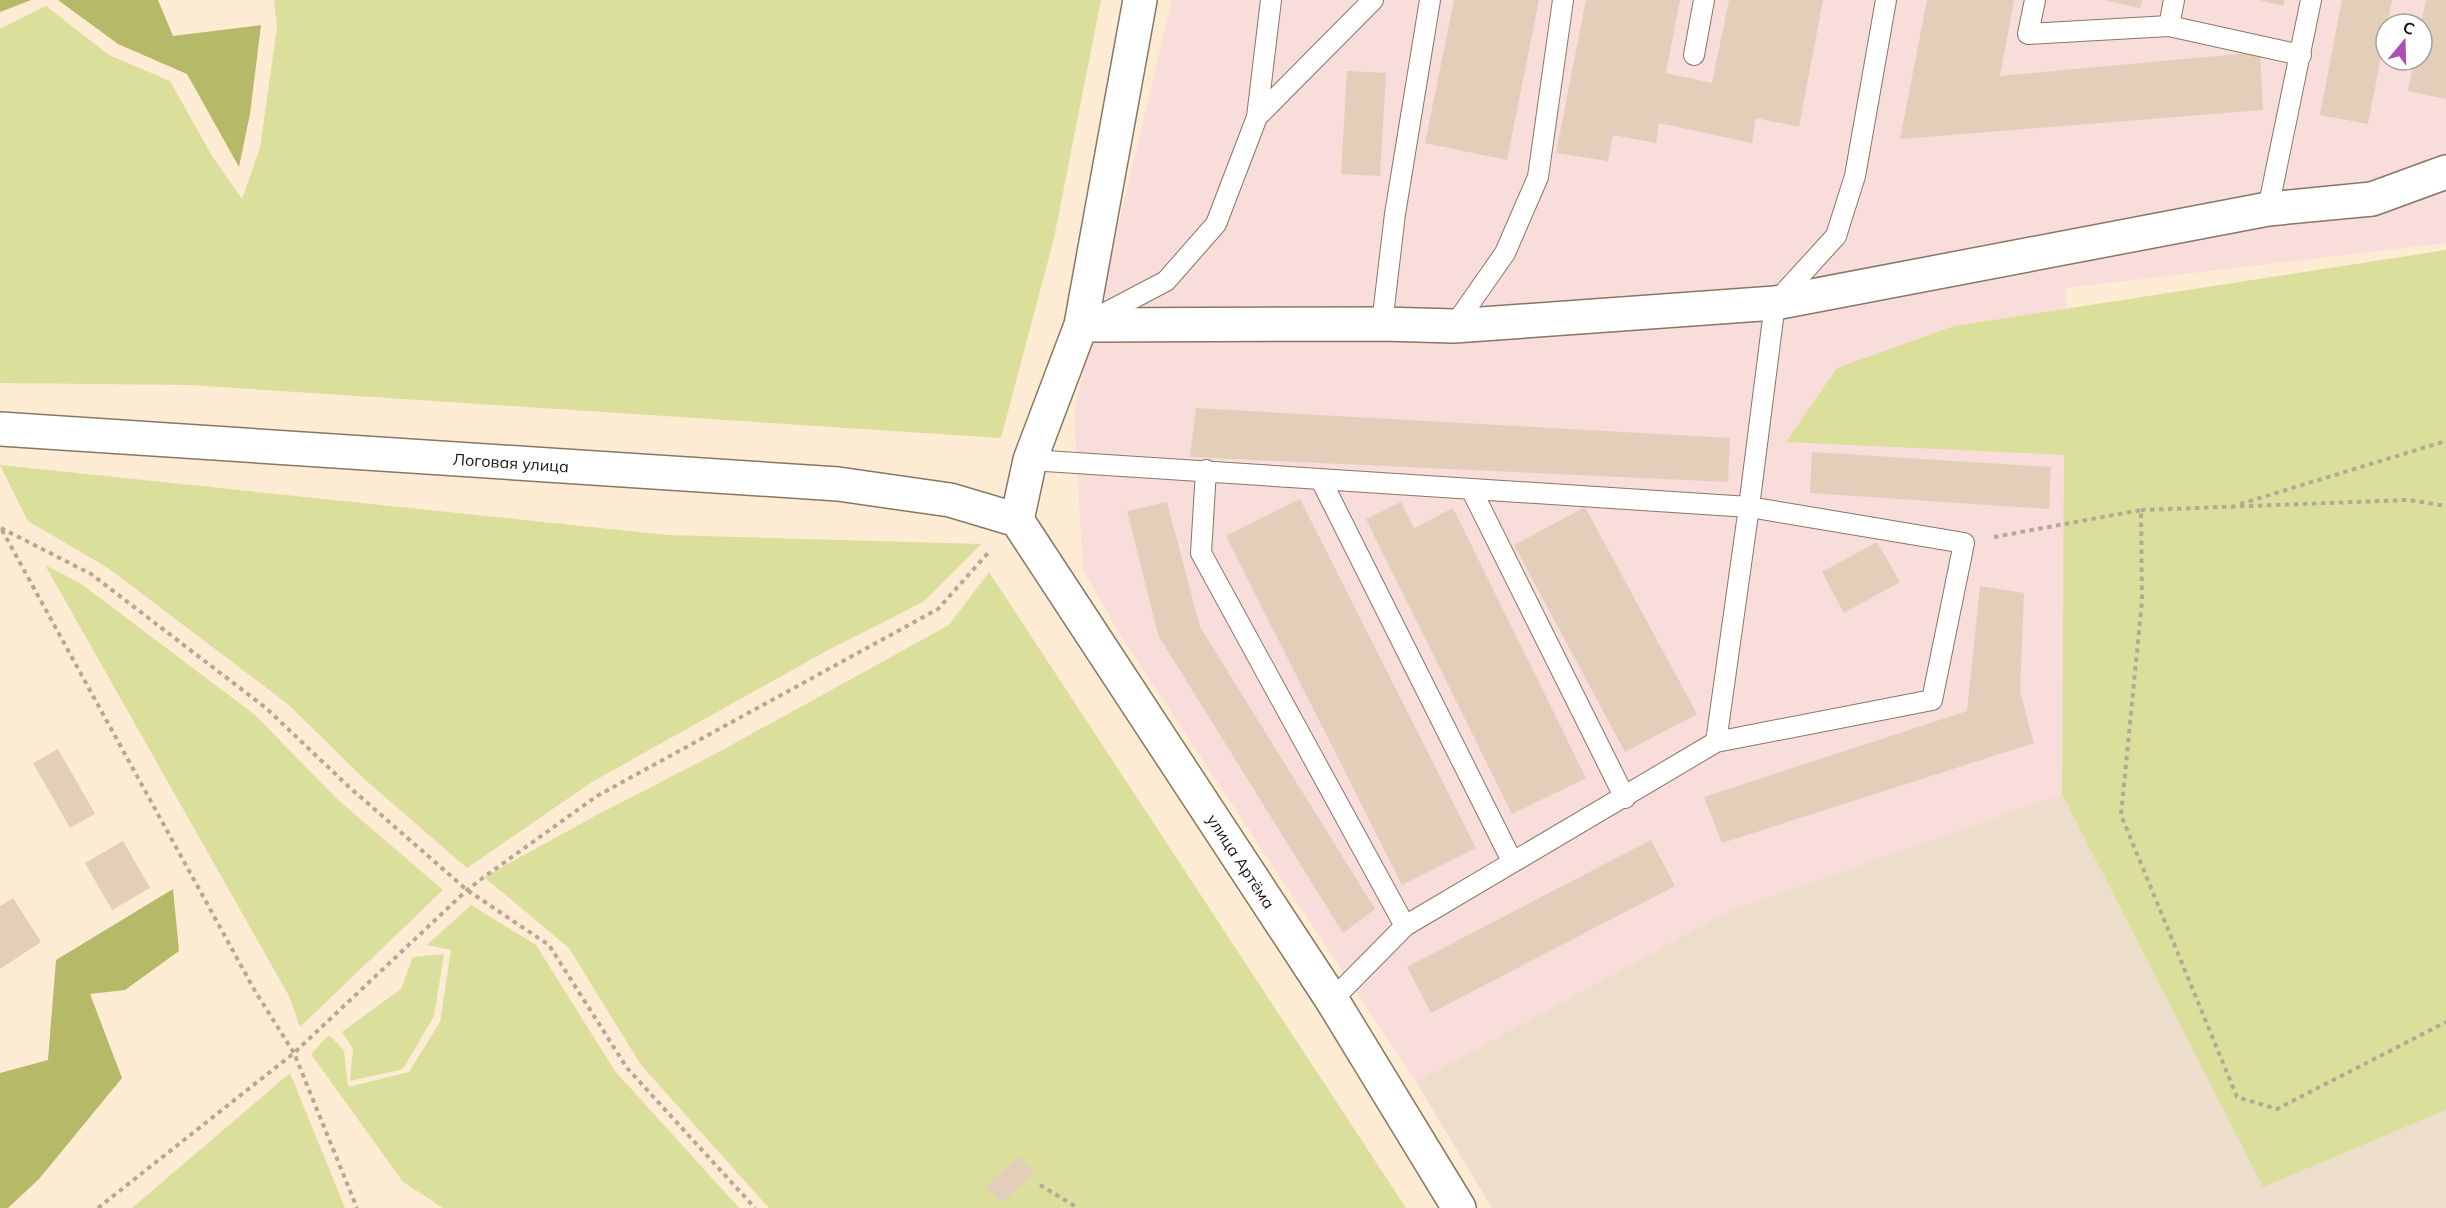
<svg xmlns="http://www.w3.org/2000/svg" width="2446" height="1208" font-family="Mulish,sans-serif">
  <rect width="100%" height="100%" fill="#fdebd3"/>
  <path fill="#f8dddb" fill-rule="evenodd" d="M1172 0H2446V243L2066 288 2062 794 1727 912 1416 1082 1122 638 1083 569 1074 411ZM2386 24H2422V60H2386Z"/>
  <path fill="#eddecb" d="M2062 794 2263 1186 2446 1110V1208H1492L1416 1082 1727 912Z"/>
  <path fill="#dbdf9c" d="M274 0H1101L1054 238 1001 438 190 385 0 383V29L46 6 109 55 170 81 212 156 242 199 260 148 277 27Z
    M2446 250V1110L2263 1187 2062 794 2064 455 1786 442 1837 368 1954 326Z
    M0 465 667 535 981 544 923 602 828 650 592 782 467 868 363 778 289 705 108 568 28 521Z
    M45 565 80 583 255 715 337 799 443 890 300 1027 289 996Z
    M989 572 1406 1208H769L641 1065 569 948 484 877 595 816 717 753 949 625Z
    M471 905 536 945 615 1071 739 1208H443L403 1182 311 1054 329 1035 344 1050 348 1087 409 1072 440 1022 451 950 427 945Z
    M444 954 434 1016 403 1069 350 1081 353 1049 342 1032 401 989 413 957Z
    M290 1073 345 1208H132Z"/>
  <path fill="#b5b968" d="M0 0H31L0 12Z
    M58 0H158L173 36 261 25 250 114 239 167 187 74 118 44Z
    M173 889 179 951 125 990 90 994 122 1078 39 1179 8 1208H0V1073L48 1060 56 960Z"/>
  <path fill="#e3ceb9" d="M1454 0H1539L1507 160 1425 143Z
    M1586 0H1680L1666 73 1712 83 1729 0H1823L1799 127 1756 118 1752 143 1659 123 1656 143 1613 135 1608 161 1556 153Z
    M1927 0H2014L2000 76 2260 52 2263 110 1900 139Z
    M2104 0H2142L2140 8Z
    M2259 0H2285L2283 6Z
    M2342 0H2392L2368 124 2320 115Z
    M2426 0H2446V99L2408 91 2414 60H2422L2421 24Z
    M1347 71 1386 73 1380 176 1341 174Z
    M1196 408 1730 438 1728 482 1190 457Z
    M1812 452 2051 467 2049 509 1810 493Z
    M1300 499 1476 848 1402 885 1226 536Z
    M1167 502 1200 627 1375 909 1343 933 1158 635 1127 511Z
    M1401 502 1414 528 1453 508 1586 778 1512 814 1366 519Z
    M1585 507 1697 714 1625 752 1514 545Z
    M1877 542 1900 582 1844 613 1822 572Z
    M1980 586 2024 593 2020 692 2034 743 1722 843 1704 797 1967 711Z
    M58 749 95 814 70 828 33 763Z
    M1651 840 1675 886 1431 1013 1407 967Z
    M123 841 150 888 112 910 85 863Z
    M13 898 41 942 0 969V906Z
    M1019 1156 1035 1173 1001 1203 986 1186Z"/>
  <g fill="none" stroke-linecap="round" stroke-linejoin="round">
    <defs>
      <path id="service" d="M2035 0 2028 34 2169 26
        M2174 0 2169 26 2301 55
        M1694 55 1704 0
        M1257 117 1271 0
        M2268 209 2311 0
        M1090 321 1166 281 1216 224 1257 117 1373 0
        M1382 324 1395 214 1430 0
        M1454 326 1505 253 1538 177 1563 0
        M1030 460 1749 507 1716 742 1405 926 1332 1000
        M1206 470 1201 553 1405 926
        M1321 480 1512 861
        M1471 489 1625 798
        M1716 742 1932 700 1964 543 1749 507 1775 303 1836 236 1855 176 1886 0"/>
      <path id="minor" d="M1081 325 1382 324 1454 326 1775 303 2268 209 2372 199 2446 172
        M1017 520 1030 460 1081 325 1140 0"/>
      <g id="tertiary">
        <path id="s1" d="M0 429 838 484 950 500 1017 520 1332 1000 1459 1208"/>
      </g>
    </defs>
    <use href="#service" stroke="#877762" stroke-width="22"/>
    <use href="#minor" stroke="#877762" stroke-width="36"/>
    <use href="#tertiary" stroke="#877762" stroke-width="36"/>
    <path stroke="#b6a895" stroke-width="4" stroke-dasharray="4.5 4.5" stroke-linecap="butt" d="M2240 504 2446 441
      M2141 510 2409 500 2446 506
      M1 528 91 574 266 708 348 786 467 890 549 945 627 1068 755 1208
      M2 530 255 991 294 1053 357 1208
      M1994 537 2141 510 2142 601 2121 815 2237 1097 2277 1109 2446 1022
      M1040 1185 1078 1208
      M98 1208 294 1053 467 890 484 877 597 796 938 609 988 553"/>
    <use href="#service" stroke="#fff" stroke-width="20"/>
    <use href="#minor" stroke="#fff" stroke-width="33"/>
    <use href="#tertiary" stroke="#fff" stroke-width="33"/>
  </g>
  <g text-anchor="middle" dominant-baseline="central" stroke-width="4.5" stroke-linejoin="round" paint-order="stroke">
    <g font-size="16" fill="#19130a" stroke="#fff">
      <text stroke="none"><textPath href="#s1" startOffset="512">Логовая улица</textPath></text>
      <text stroke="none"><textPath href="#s1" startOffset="1431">улица Артёма</textPath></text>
    </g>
  </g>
  <g transform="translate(2404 42) rotate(19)"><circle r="28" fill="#ffffff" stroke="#a3a19d" stroke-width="1.5"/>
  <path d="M0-4.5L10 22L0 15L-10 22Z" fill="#ae50ba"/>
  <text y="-9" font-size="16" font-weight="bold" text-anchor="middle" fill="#19130a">С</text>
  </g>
</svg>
